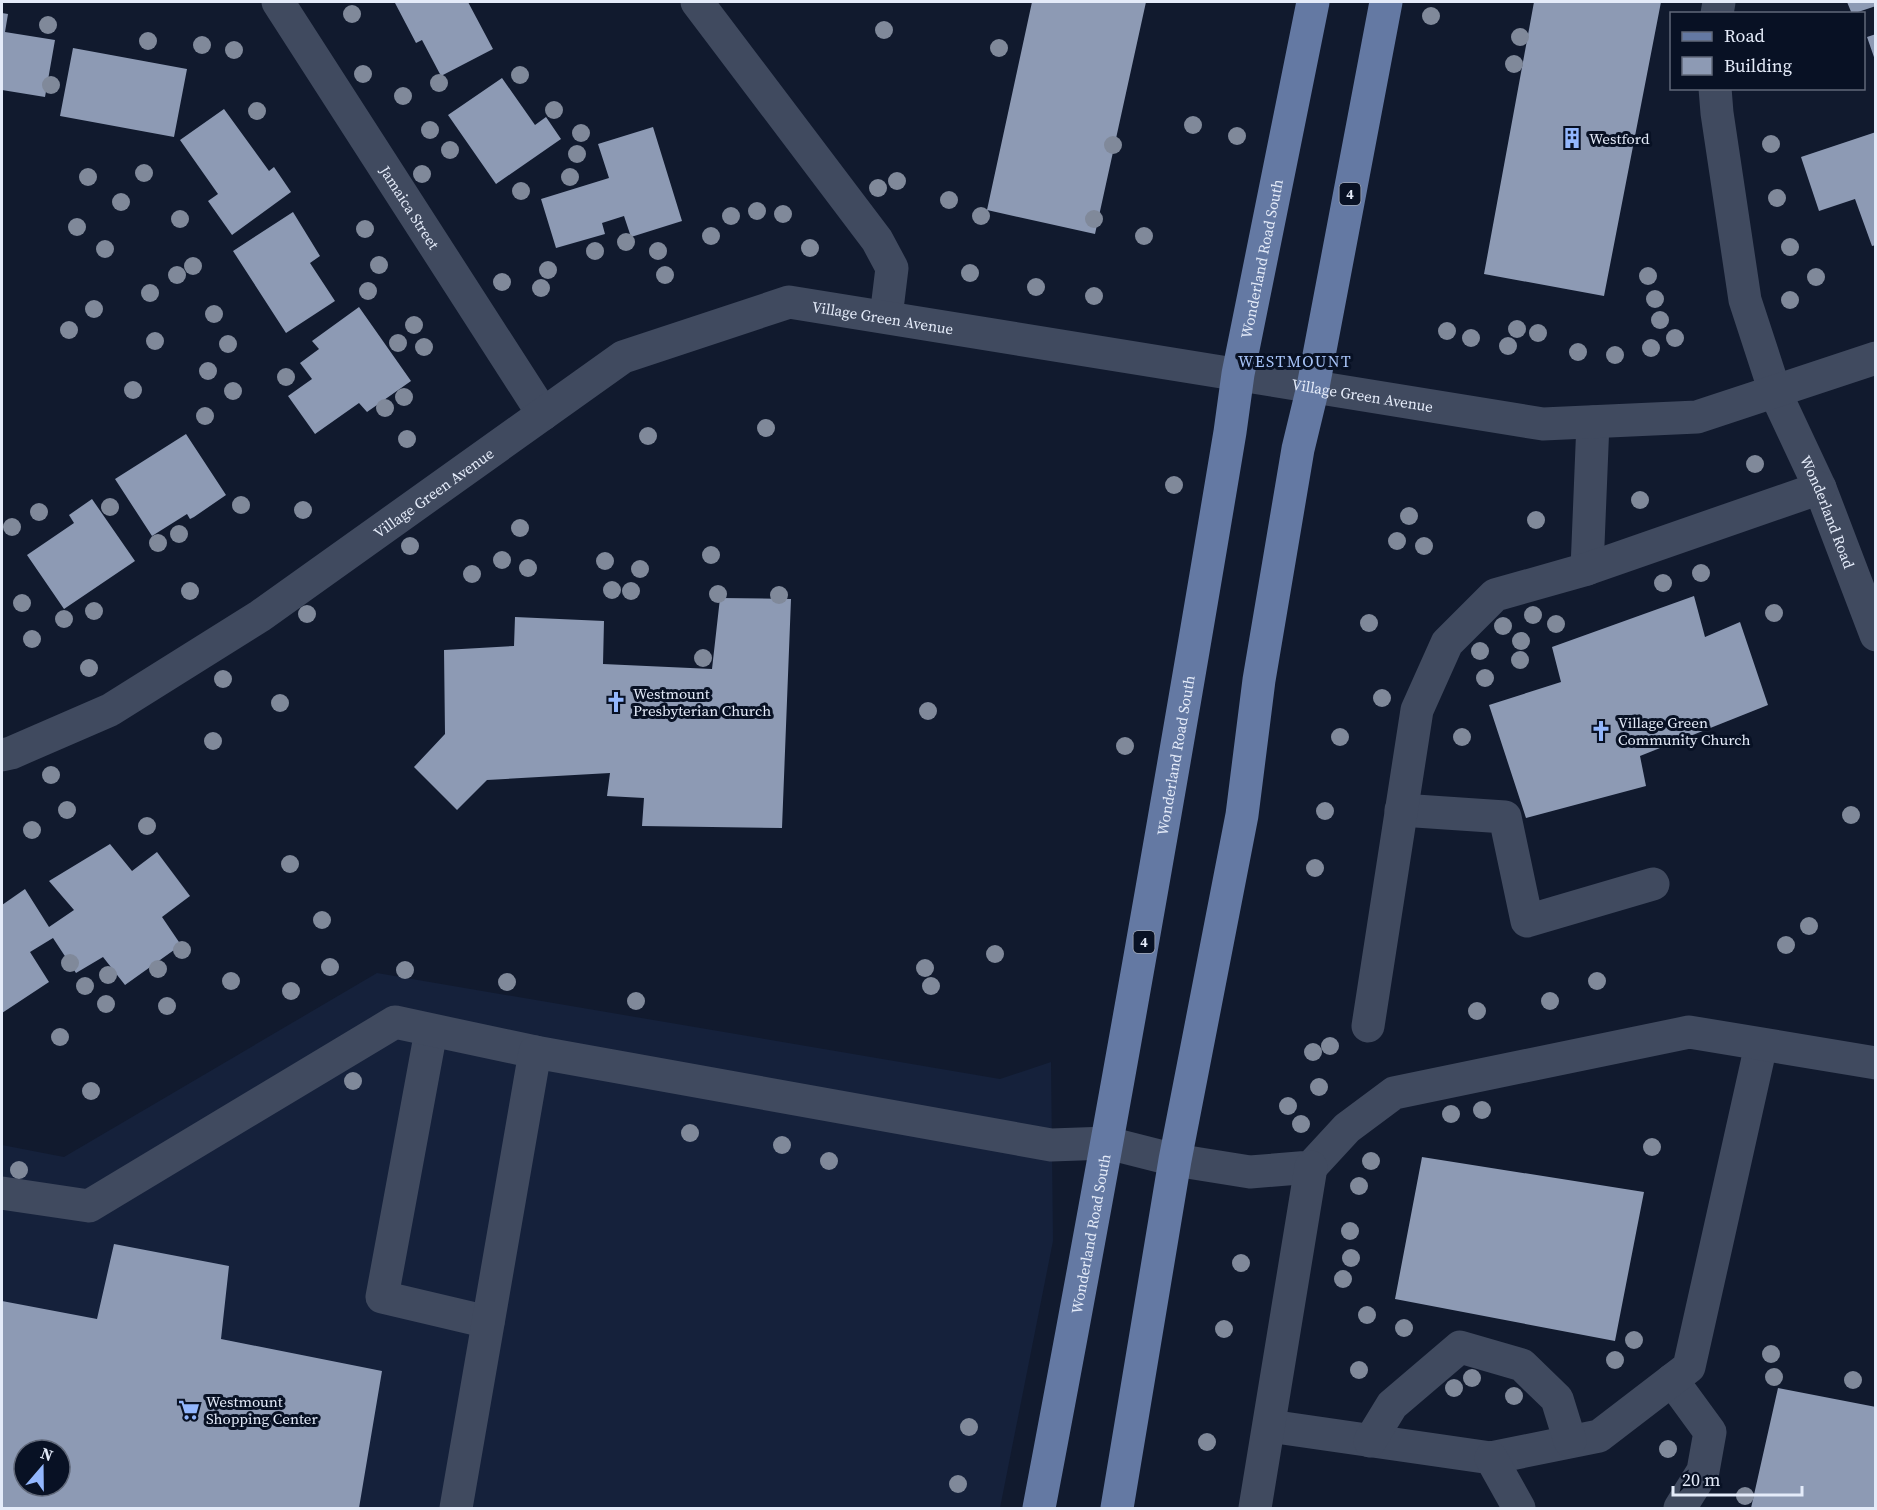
<svg xmlns="http://www.w3.org/2000/svg" width="1877" height="1510" font-family="'Source Serif 4',serif">
  <rect width="100%" height="100%" fill="#111a2e"/>
  <path fill="#15213b" fill-rule="evenodd" d="M377 973 1000 1079 1051 1062 1053 1241 1000 1508H2V1145L64 1157ZM24 1450H60V1486H24Z"/>
  <path fill="#8d9ab4" fill-rule="evenodd" d="M398 2H468L493 49 441 76 422 40 416 43 395 3Z
    M1032 2H1146L1095 234 987 210Z
    M1534 2H1661L1604 296 1484 274Z
    M1847 2H1876V6L1852 14Z
    M2 13 8 14 5 32 55 40 45 97 2 90Z
    M1876 34V60H1875L1867 37Z
    M73 48 187 69 174 137 60 116Z
    M502 78 535 125 546 117 561 139 496 184 448 115Z
    M224 109 269 171 274 167 291 192 232 235 208 201 218 194 180 140Z
    M653 127 682 221 631 237 624 216 602 223 605 234 556 248 541 199 609 178 598 144Z
    M1876 132V245L1872 246 1855 199 1819 211 1801 157Z
    M293 212 320 256 310 263 335 301 286 333 233 251Z
    M359 307 411 381 367 412 359 403 315 434 288 396 312 379 300 363 319 349 312 341Z
    M186 434 226 495 194 517 190 519 187 514 152 536 115 479Z
    M92 499 135 561 64 609 27 555 74 523 69 515Z
    M1694 596 1705 637 1740 622 1768 705 1640 756 1646 786 1526 818 1489 705 1561 682 1552 647Z
    M720 598 791 599 782 828 642 826 644 798 607 796 610 773 487 780 457 810 414 767 445 734 444 650 514 646 515 617 604 621 603 664 712 669Z
    M110 844 132 871 157 852 190 896 162 917 181 945 125 985 103 957 76 973 53 938 30 952 49 982 2 1013V905L25 889 49 927 74 910 49 881Z
    M1422 1157 1644 1192 1615 1341 1395 1299Z
    M114 1244 229 1266 221 1339 382 1371 359 1508H2V1301L97 1319ZM24 1450H60V1486H24Z
    M1778 1388 1876 1407V1508H1751Z"/>
  <g fill="none" stroke-linecap="round" stroke-linejoin="round">
    <g stroke="#404a5f" stroke-width="33">
      <path id="s1" d="M278 2 543 414"/>
      <path d="M697 2 877 240 892 268 886 317"/>
      <path d="M1717 14 1719 2"/>
      <path id="s2" d="M1715 88 1717 113 1745 300 1775 392 1820 488 1876 635"/>
      <path d="M1587 569 1593 422"/>
      <path id="s3" d="M2 755 11 753 110 710 260 616 623 357 789 302 1543 424 1697 417 1876 358"/>
      <path d="M1401 810 1505 817 1527 921 1653 884"/>
      <path d="M1368 1026 1417 710 1447 643 1495 595 1587 569 1820 488"/>
      <path d="M431 1031 382 1297 488 1322"/>
      <path d="M2 1193 89 1206 395 1022 535 1052"/>
      <path d="M1672 1380 1710 1432 1703 1471 1680 1508"/>
      <path d="M1270 1426 1491 1458 1599 1436 1689 1367 1761 1045"/>
      <path d="M1370 1441 1392 1405 1460 1347 1522 1365 1557 1399 1570 1441"/>
      <path d="M1491 1458 1519 1508"/>
      <path d="M456 1508 535 1052 1051 1145 1108 1143 1175 1160 1250 1172 1311 1167 1347 1128 1394 1093 1689 1032 1876 1063"/>
      <path d="M1255 1508 1311 1167"/>
    </g>
    <g stroke="#6479a3" stroke-width="33">
      <path id="s4" d="M1039 1508C1107 1150 1170 792 1230 432L1238 374 1313 2"/>
      <path d="M1117 1508 1175 1160 1242 815 1259 680 1298 449 1313 387 1386 2"/>
    </g>
  </g>
  <g fill="#80899a">
    <circle cx="352" cy="14" r="9"/>
    <circle cx="1431" cy="16" r="9"/>
    <circle cx="48" cy="25" r="9"/>
    <circle cx="884" cy="30" r="9"/>
    <circle cx="1520" cy="37" r="9"/>
    <circle cx="148" cy="41" r="9"/>
    <circle cx="202" cy="45" r="9"/>
    <circle cx="999" cy="48" r="9"/>
    <circle cx="234" cy="50" r="9"/>
    <circle cx="1514" cy="64" r="9"/>
    <circle cx="363" cy="74" r="9"/>
    <circle cx="520" cy="75" r="9"/>
    <circle cx="439" cy="83" r="9"/>
    <circle cx="51" cy="85" r="9"/>
    <circle cx="403" cy="96" r="9"/>
    <circle cx="554" cy="110" r="9"/>
    <circle cx="257" cy="111" r="9"/>
    <circle cx="1193" cy="125" r="9"/>
    <circle cx="430" cy="130" r="9"/>
    <circle cx="581" cy="133" r="9"/>
    <circle cx="1237" cy="136" r="9"/>
    <circle cx="1771" cy="144" r="9"/>
    <circle cx="1113" cy="145" r="9"/>
    <circle cx="450" cy="150" r="9"/>
    <circle cx="577" cy="154" r="9"/>
    <circle cx="144" cy="173" r="9"/>
    <circle cx="422" cy="174" r="9"/>
    <circle cx="88" cy="177" r="9"/>
    <circle cx="570" cy="177" r="9"/>
    <circle cx="897" cy="181" r="9"/>
    <circle cx="878" cy="188" r="9"/>
    <circle cx="521" cy="191" r="9"/>
    <circle cx="1777" cy="198" r="9"/>
    <circle cx="949" cy="200" r="9"/>
    <circle cx="121" cy="202" r="9"/>
    <circle cx="757" cy="211" r="9"/>
    <circle cx="783" cy="214" r="9"/>
    <circle cx="731" cy="216" r="9"/>
    <circle cx="981" cy="216" r="9"/>
    <circle cx="180" cy="219" r="9"/>
    <circle cx="1094" cy="219" r="9"/>
    <circle cx="77" cy="227" r="9"/>
    <circle cx="365" cy="229" r="9"/>
    <circle cx="711" cy="236" r="9"/>
    <circle cx="1144" cy="236" r="9"/>
    <circle cx="626" cy="242" r="9"/>
    <circle cx="1790" cy="247" r="9"/>
    <circle cx="810" cy="248" r="9"/>
    <circle cx="105" cy="249" r="9"/>
    <circle cx="595" cy="251" r="9"/>
    <circle cx="658" cy="251" r="9"/>
    <circle cx="379" cy="265" r="9"/>
    <circle cx="193" cy="266" r="9"/>
    <circle cx="548" cy="270" r="9"/>
    <circle cx="970" cy="273" r="9"/>
    <circle cx="177" cy="275" r="9"/>
    <circle cx="665" cy="275" r="9"/>
    <circle cx="1648" cy="276" r="9"/>
    <circle cx="1816" cy="277" r="9"/>
    <circle cx="502" cy="282" r="9"/>
    <circle cx="1036" cy="287" r="9"/>
    <circle cx="541" cy="288" r="9"/>
    <circle cx="368" cy="291" r="9"/>
    <circle cx="150" cy="293" r="9"/>
    <circle cx="1094" cy="296" r="9"/>
    <circle cx="1655" cy="299" r="9"/>
    <circle cx="1790" cy="300" r="9"/>
    <circle cx="94" cy="309" r="9"/>
    <circle cx="214" cy="314" r="9"/>
    <circle cx="1660" cy="320" r="9"/>
    <circle cx="414" cy="325" r="9"/>
    <circle cx="1517" cy="329" r="9"/>
    <circle cx="69" cy="330" r="9"/>
    <circle cx="1447" cy="331" r="9"/>
    <circle cx="1538" cy="333" r="9"/>
    <circle cx="1471" cy="338" r="9"/>
    <circle cx="1675" cy="338" r="9"/>
    <circle cx="155" cy="341" r="9"/>
    <circle cx="398" cy="343" r="9"/>
    <circle cx="228" cy="344" r="9"/>
    <circle cx="1508" cy="346" r="9"/>
    <circle cx="424" cy="347" r="9"/>
    <circle cx="1651" cy="348" r="9"/>
    <circle cx="1578" cy="352" r="9"/>
    <circle cx="1615" cy="355" r="9"/>
    <circle cx="208" cy="371" r="9"/>
    <circle cx="286" cy="377" r="9"/>
    <circle cx="133" cy="390" r="9"/>
    <circle cx="233" cy="391" r="9"/>
    <circle cx="404" cy="397" r="9"/>
    <circle cx="385" cy="408" r="9"/>
    <circle cx="205" cy="416" r="9"/>
    <circle cx="766" cy="428" r="9"/>
    <circle cx="648" cy="436" r="9"/>
    <circle cx="407" cy="439" r="9"/>
    <circle cx="1755" cy="464" r="9"/>
    <circle cx="1174" cy="485" r="9"/>
    <circle cx="1640" cy="500" r="9"/>
    <circle cx="241" cy="505" r="9"/>
    <circle cx="110" cy="507" r="9"/>
    <circle cx="303" cy="510" r="9"/>
    <circle cx="39" cy="512" r="9"/>
    <circle cx="1409" cy="516" r="9"/>
    <circle cx="1536" cy="520" r="9"/>
    <circle cx="12" cy="527" r="9"/>
    <circle cx="520" cy="528" r="9"/>
    <circle cx="179" cy="534" r="9"/>
    <circle cx="1397" cy="541" r="9"/>
    <circle cx="158" cy="543" r="9"/>
    <circle cx="410" cy="546" r="9"/>
    <circle cx="1424" cy="546" r="9"/>
    <circle cx="711" cy="555" r="9"/>
    <circle cx="502" cy="560" r="9"/>
    <circle cx="605" cy="561" r="9"/>
    <circle cx="528" cy="568" r="9"/>
    <circle cx="640" cy="569" r="9"/>
    <circle cx="1701" cy="573" r="9"/>
    <circle cx="472" cy="574" r="9"/>
    <circle cx="1663" cy="583" r="9"/>
    <circle cx="612" cy="590" r="9"/>
    <circle cx="190" cy="591" r="9"/>
    <circle cx="631" cy="591" r="9"/>
    <circle cx="718" cy="594" r="9"/>
    <circle cx="779" cy="595" r="9"/>
    <circle cx="22" cy="603" r="9"/>
    <circle cx="94" cy="611" r="9"/>
    <circle cx="1774" cy="613" r="9"/>
    <circle cx="307" cy="614" r="9"/>
    <circle cx="1533" cy="615" r="9"/>
    <circle cx="64" cy="619" r="9"/>
    <circle cx="1369" cy="623" r="9"/>
    <circle cx="1556" cy="624" r="9"/>
    <circle cx="1503" cy="626" r="9"/>
    <circle cx="32" cy="639" r="9"/>
    <circle cx="1521" cy="641" r="9"/>
    <circle cx="1480" cy="651" r="9"/>
    <circle cx="703" cy="658" r="9"/>
    <circle cx="1520" cy="660" r="9"/>
    <circle cx="89" cy="668" r="9"/>
    <circle cx="1485" cy="678" r="9"/>
    <circle cx="223" cy="679" r="9"/>
    <circle cx="1382" cy="698" r="9"/>
    <circle cx="280" cy="703" r="9"/>
    <circle cx="928" cy="711" r="9"/>
    <circle cx="1340" cy="737" r="9"/>
    <circle cx="1462" cy="737" r="9"/>
    <circle cx="213" cy="741" r="9"/>
    <circle cx="1125" cy="746" r="9"/>
    <circle cx="51" cy="775" r="9"/>
    <circle cx="67" cy="810" r="9"/>
    <circle cx="1325" cy="811" r="9"/>
    <circle cx="1851" cy="815" r="9"/>
    <circle cx="147" cy="826" r="9"/>
    <circle cx="32" cy="830" r="9"/>
    <circle cx="290" cy="864" r="9"/>
    <circle cx="1315" cy="868" r="9"/>
    <circle cx="322" cy="920" r="9"/>
    <circle cx="1809" cy="926" r="9"/>
    <circle cx="1786" cy="945" r="9"/>
    <circle cx="182" cy="950" r="9"/>
    <circle cx="995" cy="954" r="9"/>
    <circle cx="70" cy="963" r="9"/>
    <circle cx="330" cy="967" r="9"/>
    <circle cx="925" cy="968" r="9"/>
    <circle cx="158" cy="969" r="9"/>
    <circle cx="405" cy="970" r="9"/>
    <circle cx="108" cy="975" r="9"/>
    <circle cx="231" cy="981" r="9"/>
    <circle cx="1597" cy="981" r="9"/>
    <circle cx="507" cy="982" r="9"/>
    <circle cx="85" cy="986" r="9"/>
    <circle cx="931" cy="986" r="9"/>
    <circle cx="291" cy="991" r="9"/>
    <circle cx="636" cy="1001" r="9"/>
    <circle cx="1550" cy="1001" r="9"/>
    <circle cx="106" cy="1004" r="9"/>
    <circle cx="167" cy="1006" r="9"/>
    <circle cx="1477" cy="1011" r="9"/>
    <circle cx="60" cy="1037" r="9"/>
    <circle cx="1330" cy="1046" r="9"/>
    <circle cx="1313" cy="1052" r="9"/>
    <circle cx="353" cy="1081" r="9"/>
    <circle cx="1319" cy="1087" r="9"/>
    <circle cx="91" cy="1091" r="9"/>
    <circle cx="1288" cy="1106" r="9"/>
    <circle cx="1482" cy="1110" r="9"/>
    <circle cx="1451" cy="1114" r="9"/>
    <circle cx="1301" cy="1124" r="9"/>
    <circle cx="690" cy="1133" r="9"/>
    <circle cx="782" cy="1145" r="9"/>
    <circle cx="1652" cy="1147" r="9"/>
    <circle cx="829" cy="1161" r="9"/>
    <circle cx="1371" cy="1161" r="9"/>
    <circle cx="19" cy="1170" r="9"/>
    <circle cx="1359" cy="1186" r="9"/>
    <circle cx="1350" cy="1231" r="9"/>
    <circle cx="1351" cy="1258" r="9"/>
    <circle cx="1241" cy="1263" r="9"/>
    <circle cx="1343" cy="1279" r="9"/>
    <circle cx="1367" cy="1315" r="9"/>
    <circle cx="1404" cy="1328" r="9"/>
    <circle cx="1224" cy="1329" r="9"/>
    <circle cx="1634" cy="1340" r="9"/>
    <circle cx="1771" cy="1354" r="9"/>
    <circle cx="1615" cy="1360" r="9"/>
    <circle cx="1359" cy="1370" r="9"/>
    <circle cx="1774" cy="1377" r="9"/>
    <circle cx="1472" cy="1378" r="9"/>
    <circle cx="1853" cy="1380" r="9"/>
    <circle cx="1454" cy="1388" r="9"/>
    <circle cx="1514" cy="1396" r="9"/>
    <circle cx="969" cy="1427" r="9"/>
    <circle cx="1207" cy="1442" r="9"/>
    <circle cx="1668" cy="1449" r="9"/>
    <circle cx="958" cy="1484" r="9"/>
    <circle cx="1745" cy="1496" r="9"/>
  </g>
  <defs>
    <symbol id="building-bare" viewBox="-9 -9 18 18"><path d="M-4-6H4V6H1V3H-1V6H-4ZM-2.5-4.3h1.7v1.8h-1.7ZM.8-4.3h1.7v1.8H.8ZM-2.5-1h1.7V.8h-1.7ZM.8-1h1.7V.8H.8Z" fill="#93b7fd" stroke="#081124" stroke-width="2.5" paint-order="stroke"/></symbol>
    <symbol id="church-bare" viewBox="-9 -9 18 18"><path d="M-1.2-6h2.4v3.5h3.3v2.4h-3.3V6h-2.4V-.1h-3.3v-2.4h3.3Z" fill="#93b7fd" stroke="#081124" stroke-width="2.5" paint-order="stroke"/></symbol>
    <symbol id="supermarket-bare" viewBox="-9 -9 18 18"><path d="M-6-5.5h2.5l.6 2H6L4.5 2H-2.5L-4.4-4H-6ZM-1.5 3.2a1.3 1.3 0 1 0 .1 0ZM3 3.2a1.3 1.3 0 1 0 .1 0Z" fill="#93b7fd" stroke="#081124" stroke-width="2.5" paint-order="stroke"/></symbol>
  </defs>
  <g fill-rule="evenodd">
    <use href="#building-bare" x="1557" y="123" width="30" height="30"/>
    <use href="#church-bare" x="601" y="687" width="30" height="30"/>
    <use href="#church-bare" x="1586" y="716" width="30" height="30"/>
    <use href="#supermarket-bare" x="174" y="1395" width="30" height="30"/>
  </g>
  <g text-anchor="middle" dominant-baseline="central" stroke-width="6" stroke-linejoin="round" paint-order="stroke">
    <g fill="#081124" stroke="#a2aab9" stroke-width="1.5">
      <rect x="1339.5" y="183" width="21" height="22" rx="4.5"/>
      <rect x="1133.5" y="931" width="21" height="22" rx="4.5"/>
    </g>
    <g font-size="14" font-weight="bold" fill="#e4ebf9">
      <text x="1350" y="194">4</text>
      <text x="1144" y="942">4</text>
    </g>
    <g font-size="15" fill="#e4ebf9" stroke="#081124" text-anchor="start">
      <text x="1589" y="138">Westford</text>
      <text x="633" y="693">Westmount<tspan x="633" dy="17">Presbyterian Church</tspan></text>
      <text x="1618" y="722">Village Green<tspan x="1618" dy="17">Community Church</tspan></text>
      <text x="206" y="1401">Westmount<tspan x="206" dy="17">Shopping Center</tspan></text>
    </g>
    <g font-size="15" fill="#e4ebf9" stroke="#081124">
      <text stroke="none"><textPath href="#s1" startOffset="244">Jamaica Street</textPath></text>
      <text stroke="none"><textPath href="#s4" startOffset="1269">Wonderland Road South</textPath></text>
      <text stroke="none"><textPath href="#s3" startOffset="1010">Village Green Avenue</textPath></text>
      <text stroke="none"><textPath href="#s3" startOffset="1496">Village Green Avenue</textPath></text>
      <text stroke="none"><textPath href="#s3" startOffset="507">Village Green Avenue</textPath></text>
      <text stroke="none"><textPath href="#s2" startOffset="442">Wonderland Road</textPath></text>
      <text stroke="none"><textPath href="#s4" startOffset="765">Wonderland Road South</textPath></text>
      <text stroke="none"><textPath href="#s4" startOffset="279">Wonderland Road South</textPath></text>
    </g>
    <g font-size="16" letter-spacing="1.5" fill="#a7c3f7" stroke="#081124">
      <text x="1295" y="361">WESTMOUNT</text>
    </g>
  </g>
  <rect width="1877" height="1510" fill="none" stroke="#e4ebf9" stroke-width="6"/>
  <rect x="1670" y="12" width="195" height="78" fill="#081124" stroke="#606879" stroke-width="1.5"/>
  <rect x="1682" y="32" width="30" height="9" fill="#6479a3" stroke="#606879" stroke-width="1.5"/>
  <text x="1724" y="42" font-size="18" fill="#e4ebf9">Road</text>
  <rect x="1682" y="57" width="30" height="18" fill="#8d9ab4" stroke="#606879" stroke-width="1.5"/>
  <text x="1724" y="72" font-size="18" fill="#e4ebf9">Building</text>
  <g transform="translate(42 1468) rotate(20)"><circle r="28" fill="#081124" stroke="#606879" stroke-width="1.5"/>
  <path d="M0-4.5L10 22L0 15L-10 22Z" fill="#93b7fd"/>
  <text y="-9" font-size="16" font-weight="bold" text-anchor="middle" fill="#e4ebf9">N</text>
  </g>
  <path d="M1673 1486v9h129v-9" fill="none" stroke="#e4ebf9" stroke-width="3"/>
  <text x="1682" y="1486" font-size="18" fill="#e4ebf9" stroke="#081124" stroke-width="4.5" paint-order="stroke">20 m</text>
</svg>
